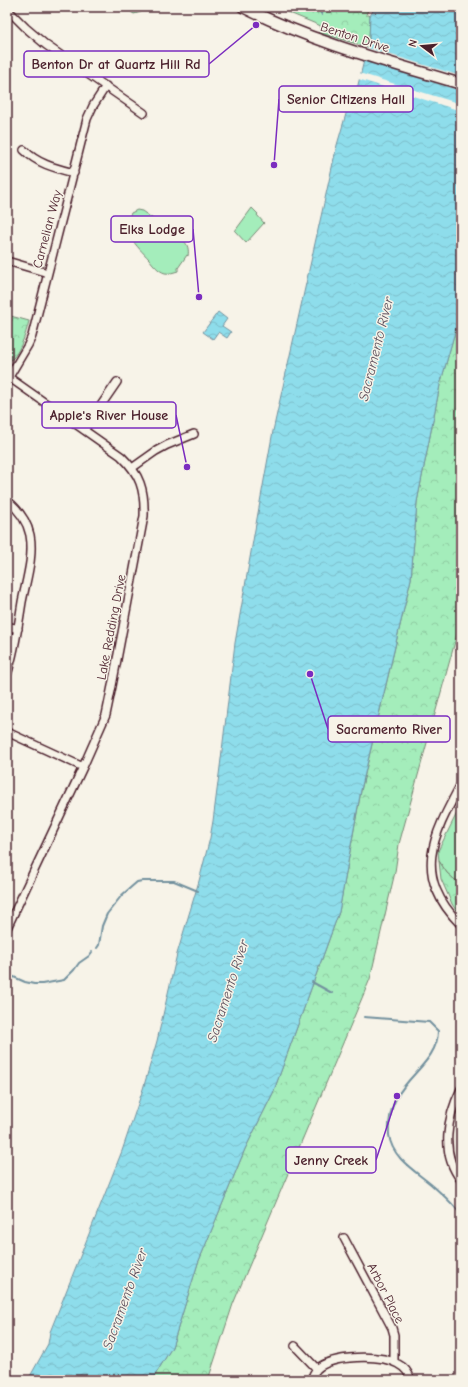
<svg xmlns="http://www.w3.org/2000/svg" width="468" height="1387" font-family="'Comic Neue',sans-serif">
  <defs>
    <pattern id="forest-crowns" width="20" height="18" patternUnits="userSpaceOnUse"><rect width="20" height="18" fill="#a4edbb"/><path d="M2 6a3 3 0 1 1 6 0M12 15a3 3 0 1 1 6 0" fill="none" stroke="#8fcba1"/></pattern>
    <pattern id="water-waves" width="16" height="10" patternUnits="userSpaceOnUse"><rect width="16" height="10" fill="#8eddeb"/><path d="M0 5q4-4 8 0t8 0" fill="none" stroke="#7cbdca"/></pattern>
  </defs>
  <rect width="100%" height="100%" fill="#f7f3e8"/>
  <filter id="ink" filterUnits="userSpaceOnUse"><feTurbulence type="fractalNoise" baseFrequency=".025" numOctaves="2"/><feDisplacementMap in="SourceGraphic" scale="8" xChannelSelector="R" yChannelSelector="G"/><feConvolveMatrix kernelMatrix="1 2 1 2 8 2 1 2 1" color-interpolation-filters="sRGB"/></filter>
  <g filter="url(#ink)">
    <path fill="#a4edbb" stroke="#778673" d="M252 208 258 214 257 215 264 223 246 243 235 231Z
      M137 210 142 211 184 241C188 245 189 250 188 256L187 255 178 268V271C174 272 170 274 165 273 158 271 153 264 149 259 137 246 120 232 131 213Z
      M461 805V885L447 873 439 861 438 851Z"/>
    <path fill="url(#forest-crowns)" stroke="#778673" d="M132 7H145L141 12 134 14 131 12 130 9Z
      M275 7H369L366 15H369L370 16 369 40 367 47 321 33 319 32 321 26Z
      M461 310V620L399 844 395 872 370 979 233 1304 208 1380H152L172 1347 198 1263 245 1149 273 1093 339 912 361 791 411 579 417 502 440 385Z
      M7 315 29 321C26 333 19 357 7 363Z
      M439 861 447 873 461 885V913L456 910 452 904 441 879Z"/>
    <path fill="url(#water-waves)" stroke="#73919e" d="M375 7H461V310L440 385 417 502 411 579 361 790 339 912 273 1093 245 1149 198 1263 172 1347 152 1380H28L48 1344 50 1332 122 1151 143 1089 157 1041 177 954 199 881 210 838 213 821 220 767 235 643 254 535 273 431 337 145 350 100 357 89 369 40 370 16Z
      M218 312 227 319 222 326 231 332 227 338 218 332 213 339 203 332Z"/>
    <path fill="#f7f3e8" d="M365 47 461 76V91L361 60Z
      M359 73 461 104V111L358 79Z"/>
    <g fill="none" stroke-linecap="round" stroke-linejoin="round">
      <path stroke="#73919e" stroke-width="2" d="M318 7 322 15
        M97 948 99 945 102 926 107 914 122 895 137 882 142 881H174L198 891
        M7 974 25 982 34 984H42L64 980 74 970 79 963 89 956 92 952
        M312 982 332 993
        M364 1017 429 1022 438 1031C438 1059 409 1074 397 1097 391 1107 388 1123 389 1135 392 1159 417 1172 433 1186 443 1195 454 1204 461 1215"/>
      <defs>
        <path id="street" d="M7 9 26 28 46 45 144 113
          M24 150C38 164 55 168 74 173
          M7 261 48 273
          M7 376 121 456C140 474 145 490 144 516L112 686 106 715 83 767 7 928
          M9 377 28 345 32 336 87 119 93 106 106 86
          M84 430 117 382
          M132 468 156 451 167 445 194 434
          M7 500C18 509 27 521 30 535 34 557 26 581 22 602 18 627 15 651 7 675
          M7 626 18 629
          M7 732 83 767
          M461 784C432 838 412 875 461 925
          M461 1089C447 1117 440 1154 461 1180
          M344 1238 392 1328 394 1335V1362
          M295 1346 317 1369
          M311 1380C312 1377 314 1372 317 1369 332 1355 380 1354 398 1364 404 1367 409 1373 411 1380"/>
        <path id="secondary" d="M243 7C312 42 388 62 461 84"/>
      </defs>
      <use href="#street" stroke="#4a1f2b" stroke-width="10"/>
      <use href="#secondary" stroke="#4a1f2b" stroke-width="13"/>
      <use href="#street" stroke="#f7f3e8" stroke-width="7"/>
      <use href="#secondary" stroke="#f7f3e8" stroke-width="10"/>
    </g>
  </g>
  <g text-anchor="middle" dominant-baseline="central" stroke-width="3" stroke-linejoin="round" paint-order="stroke">
    <g font-size="13" fill="#4a1f2b" stroke="#f7f3e8">
      <text transform="translate(355 37) rotate(18)">Benton Drive</text>
      <text transform="translate(47 229) rotate(-75)">Carnelian Way</text>
      <text transform="translate(111 627) rotate(-79)">Lake Redding Drive</text>
      <text transform="translate(386 1293) rotate(63)">Arbor Place</text>
    </g>
    <g font-size="14" font-style="italic" fill="#5b4e5b" stroke="#f7f3e8">
      <text transform="translate(376 349) rotate(-76)">Sacramento River</text>
      <text transform="translate(228 991) rotate(-72)">Sacramento River</text>
      <text transform="translate(125 1299) rotate(-70)">Sacramento River</text>
    </g>
  </g>
  <path fill="none" stroke="#7b2cbf" stroke-width="1.5" d="M256 25L209 64M274 165L279 99M199 297L193 229M187 467L176 415M310 674L328 729M397 1096L376 1160"/>
  <g fill="#7b2cbf" stroke="#f7f3e8" stroke-width="1.5">
    <circle cx="256" cy="25" r="4"/>
    <circle cx="274" cy="165" r="4"/>
    <circle cx="199" cy="297" r="4"/>
    <circle cx="187" cy="467" r="4"/>
    <circle cx="310" cy="674" r="4"/>
    <circle cx="397" cy="1096" r="4"/>
  </g>
  <g fill="#f7f3e8" stroke="#7b2cbf" stroke-width="1.5">
    <rect x="24" y="51" width="185" height="26" rx="4"/>
    <rect x="279" y="86" width="134" height="26" rx="4"/>
    <rect x="111" y="216" width="82" height="26" rx="4"/>
    <rect x="42" y="402" width="134" height="26" rx="4"/>
    <rect x="328" y="716" width="122" height="26" rx="4"/>
    <rect x="286" y="1147" width="90" height="26" rx="4"/>
  </g>
  <g font-size="14" text-anchor="middle" font-weight="bold" fill="#4a1f2b">
    <text x="116" y="69">Benton Dr at Quartz Hill Rd</text>
    <text x="346" y="104">Senior Citizens Hall</text>
    <text x="152" y="234">Elks Lodge</text>
    <text x="109" y="420">Apple's River House</text>
    <text x="389" y="734">Sacramento River</text>
    <text x="331" y="1165">Jenny Creek</text>
  </g>
  <rect width="468" height="1387" fill="none" stroke="#f7f3e8" stroke-width="24"/>
  <rect x="12" y="12" width="444" height="1363" fill="none" stroke="#4a1f2b" stroke-width="1.5" filter="url(#ink)"/>
  <g transform="translate(422 46) rotate(286)" stroke="#f7f3e8" stroke-width="3" paint-order="stroke">
  <path d="M0-3L7 15L0 10L-7 15Z" fill="#4a1f2b"/>
  <text y="-6" font-size="11" font-weight="bold" text-anchor="middle" fill="#4a1f2b">N</text>
  </g>
</svg>
